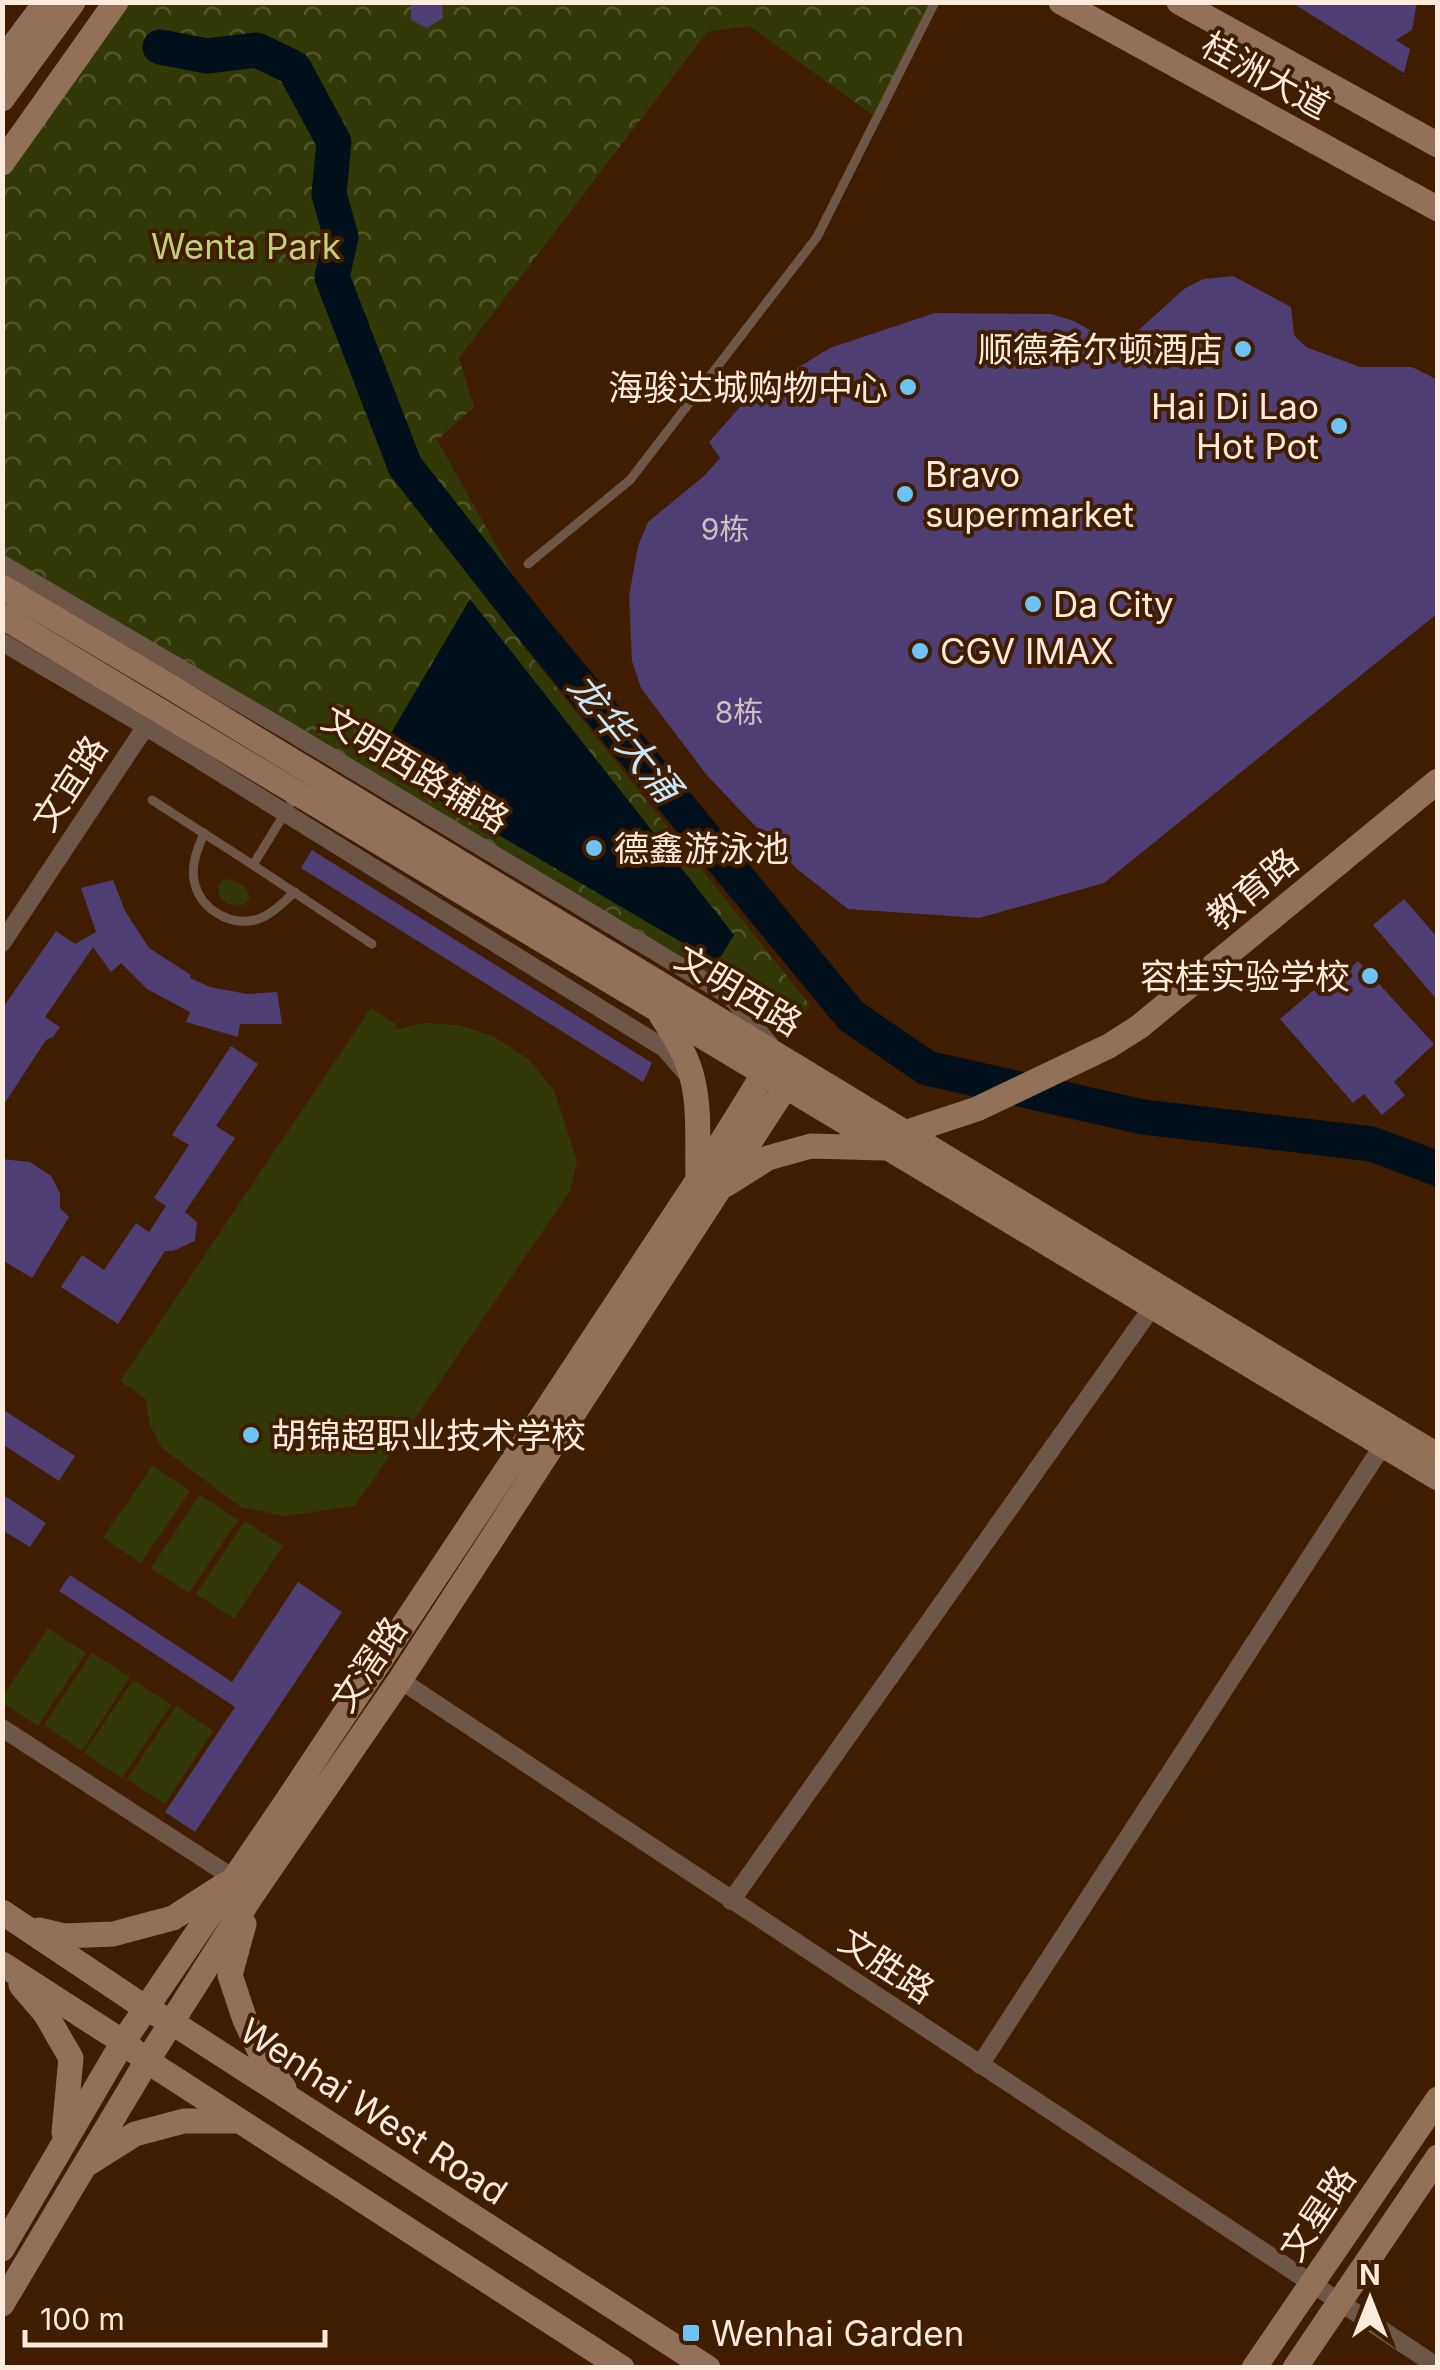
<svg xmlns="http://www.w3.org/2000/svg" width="1440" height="2370" font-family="Inter,'Noto Sans SC',sans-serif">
  <defs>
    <pattern id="park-crowns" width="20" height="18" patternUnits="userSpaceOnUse" patternTransform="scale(2.5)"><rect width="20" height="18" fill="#333906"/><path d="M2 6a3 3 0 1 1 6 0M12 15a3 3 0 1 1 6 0" fill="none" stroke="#51562a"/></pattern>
  </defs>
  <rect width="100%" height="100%" fill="#411d00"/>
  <path fill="#333906" d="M229 879C239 883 251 887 249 900L243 905 227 904 219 896 218 885 224 880Z
    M371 1008 397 1025 394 1030 423 1023 458 1025 493 1036 528 1059 554 1090 577 1161 570 1191 355 1506 285 1516 241 1507 162 1448 150 1425 145 1398 120 1381Z
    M152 1466 190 1491 141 1563 103 1538Z
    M200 1495 238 1520 189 1593 151 1568Z
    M245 1521 283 1546 234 1619 196 1594Z
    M48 1628 86 1653 38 1726 3 1703V1696Z
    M92 1653 130 1677 82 1751 44 1725Z
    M133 1680 171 1705 122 1778 84 1753Z
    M176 1706 213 1731 165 1804 127 1779Z"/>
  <path fill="url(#park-crowns)" d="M127 3H938L873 115 749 26 707 32 459 358 474 407 437 440 540 623 520 642 810 1005 789 1039 3 566V175Z"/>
  <path fill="#01101b" d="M470 599 734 935 717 963 374 762Z"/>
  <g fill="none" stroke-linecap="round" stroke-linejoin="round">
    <path stroke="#01101b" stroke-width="35" d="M160 47 207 56 257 50 294 68 334 142 329 194 341 237 332 277 405 466 529 624 851 1016 927 1068 1143 1117 1372 1144 1438 1169"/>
  </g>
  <path fill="#4e3e73" d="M411 2H442L443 18 427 28 411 20Z
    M1291 2H1417L1412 30 1396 40 1410 49 1404 73Z
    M1233 276 1291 307 1294 335 1306 347 1360 367H1412L1438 380V613L1104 883 979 918 848 909 797 869 735 805 706 774 641 688 632 661 629 596 638 546 648 522 704 476 720 458 709 442 748 398 830 348 935 313 1051 314 1074 321 1120 347 1184 289 1203 279Z
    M312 850 652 1063 643 1082 301 868Z
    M113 880 125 911 149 948 191 975 190 978 210 987 247 994 277 992 282 1024H240L238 1037 186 1022 190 1012 147 989 121 963 111 972 93 947 45 1017 60 1027 53 1037 46 1040 2 1107V1009L56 931 75 944 96 932 81 888Z
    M1404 899 1438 938V1001L1373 925Z
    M1358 961 1434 1044 1394 1082 1405 1095 1382 1115 1364 1094 1353 1103 1280 1019 1314 990 1319 996Z
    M231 1046 258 1064 216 1126 235 1138 185 1212 197 1222 195 1241 173 1251H165L118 1324 61 1287 82 1255 104 1270 136 1223 149 1232 166 1206 154 1198 189 1145 172 1135Z
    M2 1159 30 1162 51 1176 60 1193V1208L69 1217 32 1278 2 1260Z
    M2 1409 75 1456 59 1481 2 1444Z
    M2 1494 46 1523 30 1547 2 1530Z
    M70 1575 232 1682 298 1582 342 1612 195 1832 165 1812 235 1707 59 1591Z"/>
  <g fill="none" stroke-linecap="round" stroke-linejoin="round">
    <path stroke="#6d5748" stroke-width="9" d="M528 564 630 480 817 237 935 2
      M152 800 253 865 296 795
      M204 833C198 848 191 864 194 880 199 908 228 926 255 920 270 917 284 901 295 892
      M253 865 372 944"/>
    <path stroke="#6d5748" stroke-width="18" d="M2 564 288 731 731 997 770 1045
      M2 642 145 726 664 1048 686 1073
      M2 943 152 717
      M400 1680 1438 2367
      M2 1728 235 1879
      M731 1901 1153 1306
      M980 2065 1383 1445"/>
    <path stroke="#937159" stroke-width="25" d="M1061 2 1438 209
      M1179 2 1438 145
      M2 61 46 2
      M2 99 73 2
      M2 163 116 2
      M2 587 169 686 1438 1456
      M2 616 1438 1478
      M661 1015C674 1035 688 1057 693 1081 700 1111 697 1146 698 1177
      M904 1133 977 1109 1109 1046 1139 1027 1438 781
      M727 1184 768 1158 811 1146 883 1148
      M2 1912 147 2009 173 2023 708 2368
      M244 1924 230 1975 245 2020 265 2062 284 2088
      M39 1930 64 1936 113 1934 173 1918 226 1884
      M2 1964 123 2042 147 2061 622 2368
      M21 1985 45 2013 71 2058 64 2133
      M89 2163 135 2134 184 2121H239
      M2 2249 123 2042 289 1798 543 1415 698 1180 771 1062
      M2 2304 147 2061 250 1898 400 1680 792 1077
      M1254 2368 1438 2099
      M1295 2368 1438 2157"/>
  </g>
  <g fill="#6fc2f4" stroke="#411d00" stroke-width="4">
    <circle cx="1243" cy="349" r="10"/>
    <circle cx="908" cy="387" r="10"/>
    <circle cx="1339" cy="426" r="10"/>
    <circle cx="905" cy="494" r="10"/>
    <circle cx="1033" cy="604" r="10"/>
    <circle cx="920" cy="651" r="10"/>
    <circle cx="594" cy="848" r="10"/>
    <circle cx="1370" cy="976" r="10"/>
    <circle cx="251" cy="1435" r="10"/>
    <rect x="681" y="2323" width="20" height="20" rx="5"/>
  </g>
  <g text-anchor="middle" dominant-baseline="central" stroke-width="8" stroke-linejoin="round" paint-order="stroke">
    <g font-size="30" fill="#d0bfc2">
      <text x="725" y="529">9栋</text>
      <text x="739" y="712">8栋</text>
    </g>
    <g font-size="35" fill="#fceadd" stroke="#411d00">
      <text transform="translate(1266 75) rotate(29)">桂洲大道</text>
      <text transform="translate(416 769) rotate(31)">文明西路辅路</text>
      <text transform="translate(69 783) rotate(-57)">文宜路</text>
      <text transform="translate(1252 888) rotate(-39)">教育路</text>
      <text transform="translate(739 990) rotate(31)">文明西路</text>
      <text transform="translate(368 1664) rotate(-56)">文滘路</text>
      <text transform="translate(887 1965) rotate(33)">文胜路</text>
      <text transform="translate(374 2111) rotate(33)">Wenhai West Road</text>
      <text transform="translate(1317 2213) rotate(-56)">文星路</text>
    </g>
    <g font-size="35" fill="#c0cf78" stroke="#411d00">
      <text x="246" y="246">Wenta Park</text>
    </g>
    <g font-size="35" fill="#fceadd" stroke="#411d00" text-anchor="start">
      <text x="1223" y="349" text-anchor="end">顺德希尔顿酒店</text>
      <text x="888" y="387" text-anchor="end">海骏达城购物中心</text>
      <text x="1319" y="406" text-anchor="end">Hai Di Lao<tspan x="1319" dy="40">Hot Pot</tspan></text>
      <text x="925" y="474">Bravo<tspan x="925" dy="40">supermarket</tspan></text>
      <text x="1053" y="604">Da City</text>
      <text x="940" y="651">CGV IMAX</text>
      <text x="614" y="848">德鑫游泳池</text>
      <text x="1350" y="976" text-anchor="end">容桂实验学校</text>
      <text x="271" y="1435">胡锦超职业技术学校</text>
      <text x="711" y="2333">Wenhai Garden</text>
    </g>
    <g font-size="38" font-style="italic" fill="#c5e6fb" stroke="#411d00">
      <text transform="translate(625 737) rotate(51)">龙华大涌</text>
    </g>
  </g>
  <rect width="1440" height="2370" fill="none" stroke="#fceadd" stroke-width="10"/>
  <g transform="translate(1370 2300)" stroke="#411d00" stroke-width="8" paint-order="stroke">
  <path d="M0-8L18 38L0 25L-18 38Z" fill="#fceadd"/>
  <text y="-15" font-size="28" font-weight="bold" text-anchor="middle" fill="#fceadd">N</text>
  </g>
  <path d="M25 2330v15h300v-15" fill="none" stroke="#fceadd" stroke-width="5"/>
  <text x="40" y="2330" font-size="30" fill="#fceadd" stroke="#411d00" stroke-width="8" paint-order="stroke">100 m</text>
</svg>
